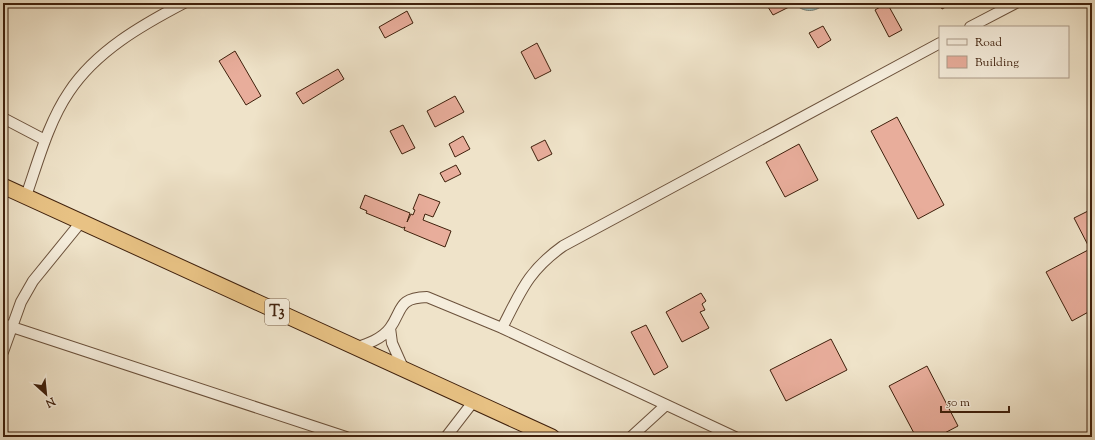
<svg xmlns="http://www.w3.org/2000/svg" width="1095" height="440" font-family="'Sorts Mill Goudy',serif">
  <rect width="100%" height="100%" fill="#efe3c9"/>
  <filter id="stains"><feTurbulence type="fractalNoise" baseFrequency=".005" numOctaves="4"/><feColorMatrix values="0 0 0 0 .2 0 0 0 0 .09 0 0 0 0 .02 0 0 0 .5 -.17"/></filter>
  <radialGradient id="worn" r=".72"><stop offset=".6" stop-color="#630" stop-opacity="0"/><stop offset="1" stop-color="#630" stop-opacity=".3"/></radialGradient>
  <path fill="#9abdbb" stroke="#767e75" d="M794 3H825C816 13 803 13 794 3Z"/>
  <path fill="#e8ad9b" stroke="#3f200c" d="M776 3H787L789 7 773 15 768 7Z
    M887 3 902 30 889 37 875 10Z
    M939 3H953L942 9Z
    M407 11 413 23 385 38 379 27Z
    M823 26 831 40 818 48 809 33Z
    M537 43 551 71 535 79 521 52Z
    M235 51 261 96 246 105 219 61Z
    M338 69 344 79 303 104 296 93Z
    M455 96 464 112 435 127 427 111Z
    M897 117 944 205 918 219 871 131Z
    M403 125 415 148 402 154 390 131Z
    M463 136 470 149 455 157 449 144Z
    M545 140 552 154 538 161 531 147Z
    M799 144 818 180 785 197 766 162Z
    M456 165 461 174 445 182 440 173Z
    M419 194 440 202 433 217 425 214 423 220 451 231 445 247 404 230 405 227 403 228 366 213 367 211 360 208 365 195 410 213 407 222 411 214 413 215 415 210 413 209Z
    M1092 209V310L1072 321 1046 272 1090 249 1074 218Z
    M701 293 706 301 702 304 705 310 700 312 709 328 682 342 666 312Z
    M646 325 668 367 654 375 631 332Z
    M831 339 847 370 786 401 770 370Z
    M927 366 958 426 937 437H916L889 386Z
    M5 431 16 435 15 437H3Z"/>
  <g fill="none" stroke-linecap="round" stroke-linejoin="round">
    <defs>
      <path id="minor" d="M1091 3 1092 5
        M970 27 1016 3
        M3 118 45 140
        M26 196C38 162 48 123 69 92 96 51 142 25 184 3
        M3 324 346 437
        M390 328 392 343 404 370
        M502 328C521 291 528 271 563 246L940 43
        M355 348C367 344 382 339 390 328 403 310 397 298 427 297L502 328 735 437
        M3 352 21 302 33 281 81 222
        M446 437 473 402
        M631 437 666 405"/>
      <path id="highway" d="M3 186 552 437"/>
    </defs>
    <use href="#minor" stroke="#6b513b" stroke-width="12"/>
    <use href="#highway" stroke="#3f200c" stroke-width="17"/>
    <use href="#minor" stroke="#f5eddc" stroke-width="10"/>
    <use href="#highway" stroke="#e8c284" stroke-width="15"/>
  </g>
  <g text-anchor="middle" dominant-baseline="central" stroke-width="3" stroke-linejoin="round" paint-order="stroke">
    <rect fill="#f5eddc" stroke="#765e4a" stroke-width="1" x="265" y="299" width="24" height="26" rx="3"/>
    <g font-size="15" font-weight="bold" fill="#3f200c">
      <text x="277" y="312">T3</text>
    </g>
  </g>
  <rect width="1095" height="440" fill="none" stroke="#efe3c9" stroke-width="16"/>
  <rect x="4" y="4" width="1087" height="432" fill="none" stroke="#3f200c" stroke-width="2"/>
  <rect x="8" y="8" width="1079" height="424" fill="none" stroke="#3f200c"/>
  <rect x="939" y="26" width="130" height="52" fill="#f5eddc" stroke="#ac9b89"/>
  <rect x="947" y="39" width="20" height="6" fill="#f5eddc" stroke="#ac9b89"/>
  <text x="975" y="46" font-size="12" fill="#3f200c">Road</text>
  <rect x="947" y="56" width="20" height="12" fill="#e8ad9b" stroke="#ac9b89"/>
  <text x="975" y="66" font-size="12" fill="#3f200c">Building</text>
  <g transform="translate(46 394) rotate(153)" stroke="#f5eddc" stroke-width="3" paint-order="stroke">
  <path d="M0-3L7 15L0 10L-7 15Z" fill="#3f200c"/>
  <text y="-6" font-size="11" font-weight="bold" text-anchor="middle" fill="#3f200c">N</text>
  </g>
  <path d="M941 406v6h68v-6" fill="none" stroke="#3f200c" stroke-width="2"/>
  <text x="947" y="406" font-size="12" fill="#3f200c" stroke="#f5eddc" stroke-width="3" paint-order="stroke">50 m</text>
  <rect width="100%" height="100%" filter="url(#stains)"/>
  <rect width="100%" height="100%" fill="url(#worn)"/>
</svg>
